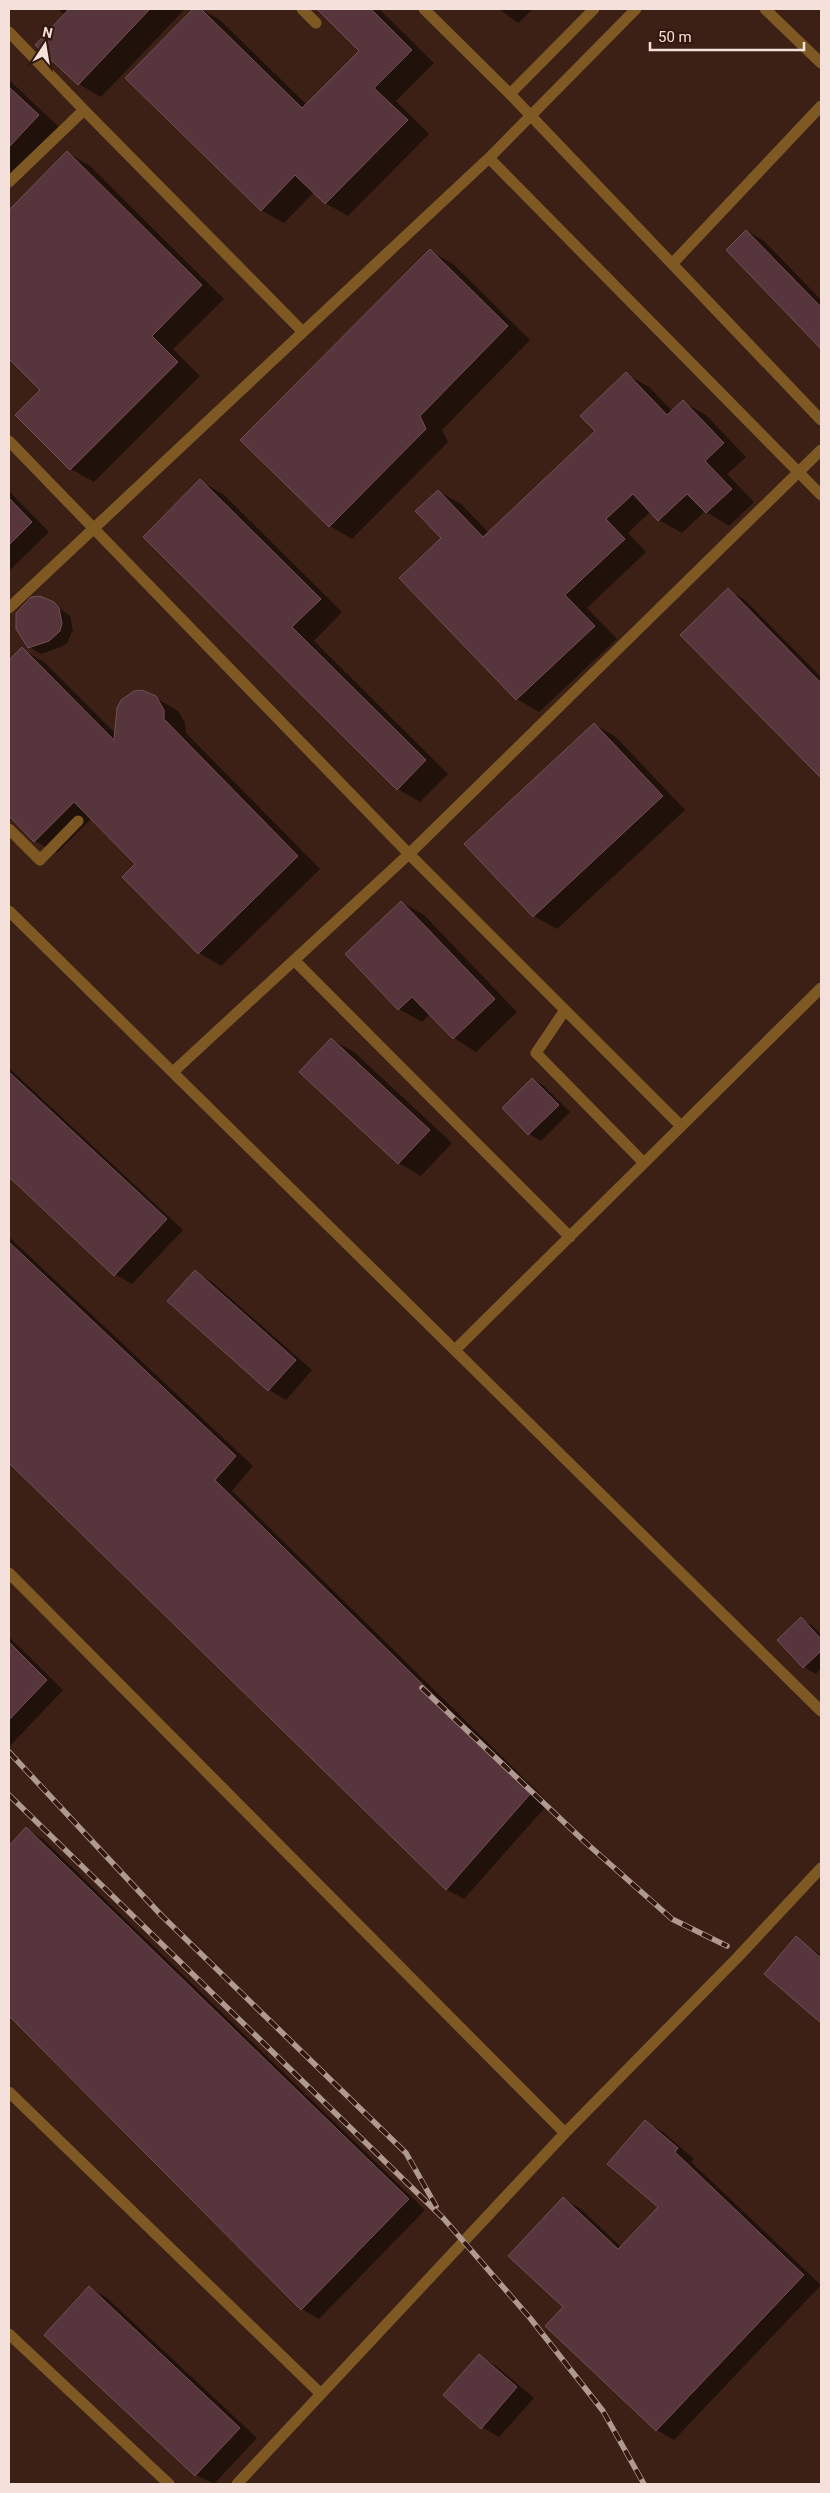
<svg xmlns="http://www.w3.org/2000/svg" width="830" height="2493" font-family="Roboto,sans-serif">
  <rect width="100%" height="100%" fill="#3c2016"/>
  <path fill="#0007" d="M58 9H183L184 10 101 97 79 84 37 45 65 15Z
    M195 9H201L220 20 307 105 361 50 319 9H379L434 63 396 101 429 134 348 216 325 203 314 192 284 223 261 210 127 78Z
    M499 9H533L518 23Z
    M9 80 61 129 16 176 9 171Z
    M68 153 90 166 224 299 173 349 200 376 94 482 71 469 42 390 9 358V212Z
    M747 231 764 241 821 300V347L727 250Z
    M430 251 453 264 530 340 442 430 448 442 352 539 330 526Z
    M626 374 649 387 673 412 683 402 706 415 746 457 727 474 754 502 729 526 705 511 682 533 659 520 651 511 628 533 646 552 587 608 617 639 539 712 517 699 401 578 443 538 438 491 461 504 489 533 596 431Z
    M200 481 223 494 342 612 314 641 448 774 420 802 398 789 144 537Z
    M9 491 49 532 9 571Z
    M728 590 745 600 821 677V776L682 635Z
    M47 599 70 616 73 630 67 643 61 647 41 654 29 647 16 621Z
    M22 649 44 662 116 734 156 698 178 711 185 723 186 733 320 869 221 966 199 953 123 877 137 864 92 818 57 853 35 841 9 814V662Z
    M594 724 616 737 685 810 557 929 534 916 466 844Z
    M401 902 424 915 517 1012 476 1052 454 1038 430 1014 422 1022 399 1009Z
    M331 1039 354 1052 452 1143 421 1176 399 1163Z
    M9 1068 183 1230 132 1284 115 1274 9 1176Z
    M533 1079 544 1086 570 1112 541 1141 529 1134 503 1108Z
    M9 1237 253 1466 232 1491 549 1803 464 1899 446 1889 9 1461Z
    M195 1272 212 1282 312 1370 286 1400 269 1390Z
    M801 1619 813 1626 821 1635V1668L816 1674 804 1667 779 1640Z
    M9 1637 63 1690 9 1747Z
    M26 1829 43 1839 425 2210 319 2319 302 2309 9 2015V1848Z
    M796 1938 821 1955V2021L765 1974Z
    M645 2122 663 2132 694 2159 691 2162 821 2285 674 2440 657 2430 565 2307 564 2199 581 2209 622 2248 660 2207Z
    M90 2288 107 2298 257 2438 214 2484 196 2475Z
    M479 2356 496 2366 534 2398 499 2437 482 2427Z"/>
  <path fill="#56363c" stroke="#724f56" d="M69 9H150L78 85 35 45Z
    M193 9H201L302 108 359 51 317 9H371L412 50 374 88 408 120 325 204 295 175 261 211 125 78Z
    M9 87 39 115 9 147Z
    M67 151 202 285 152 336 178 362 70 470 15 415 40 390 9 359V210Z
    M746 230 821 307V349L726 250Z
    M430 249 508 326 420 416 426 429 329 527 240 440Z
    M626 372 667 415 683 400 724 443 705 461 732 489 706 513 687 494 658 521 633 494 606 519 625 539 565 595 595 626 516 700 399 578 441 538 415 511 438 490 483 537 595 431 580 416Z
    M200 479 321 599 292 627 426 760 397 790 143 537Z
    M9 498 32 522 9 545Z
    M728 588 821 683V778L680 635Z
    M40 596 54 602 59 608 62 623 60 631 49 641 28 648 16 629V613L31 597Z
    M22 647 114 740 117 708 121 700 134 691 142 690 156 696 164 710V719L298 856 198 954 122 877 135 864 74 802 34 842 9 816V660Z
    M594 723 663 796 533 917 464 844Z
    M401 901 495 999 453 1039 412 997 398 1010 345 954Z
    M331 1038 430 1130 398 1164 299 1072Z
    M9 1072 167 1219 114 1276 9 1177Z
    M532 1078 559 1105 528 1135 502 1108Z
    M9 1242 236 1456 215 1480 532 1792 446 1890 9 1463Z
    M195 1270 296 1360 268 1391 167 1301Z
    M801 1617 821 1639V1651L803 1668 777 1640Z
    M9 1642 47 1680 9 1720Z
    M26 1827 409 2199 301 2310 9 2016V1846Z
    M796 1936 821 1958V2023L764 1974Z
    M645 2120 678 2148 675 2152 804 2275 656 2431 545 2326 563 2307 508 2256 563 2197 618 2249 658 2207 607 2164Z
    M89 2286 240 2428 195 2476 44 2335Z
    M479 2354 517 2387 481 2429 443 2395Z"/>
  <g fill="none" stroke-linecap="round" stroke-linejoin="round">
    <path stroke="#7e5923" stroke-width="11" d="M302 9 316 23
      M424 9 510 94 821 420
      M636 9 489 158 821 495
      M765 9 821 63
      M9 32 84 110
      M510 94 594 9
      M9 182 84 110 303 332 9 608
      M672 264 821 106
      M303 332 489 158
      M9 441 409 854 821 450
      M9 829 40 860 78 821
      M9 911 821 1711
      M294 960 570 1237
      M565 1010 536 1053 644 1163
      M173 1072 409 854 681 1126
      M455 1350 821 988
      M9 1573 565 2133
      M9 2092 321 2394
      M9 2334 169 2484
      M237 2484 565 2133 737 1958 821 1868"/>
    <defs>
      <path id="rail" d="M422 1688 585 1842 672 1919 727 1946
        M9 1752 161 1915 406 2153 436 2206
        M9 1795 444 2219 530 2318 603 2411 644 2484"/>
    </defs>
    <use href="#rail" stroke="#b09991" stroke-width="5.5"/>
    <use href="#rail" stroke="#32170d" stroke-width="4" stroke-dasharray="11" stroke-linecap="butt"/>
  </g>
  <rect width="830" height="2493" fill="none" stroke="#f5e1db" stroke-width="20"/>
  <g transform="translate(45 45) rotate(12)" stroke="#32170d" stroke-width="4" paint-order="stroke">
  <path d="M0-4L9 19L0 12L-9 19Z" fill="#f5e1db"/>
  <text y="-8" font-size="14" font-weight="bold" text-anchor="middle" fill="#f5e1db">N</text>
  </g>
  <path d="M650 42v8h154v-8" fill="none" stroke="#f5e1db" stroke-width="2.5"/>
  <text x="658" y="42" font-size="15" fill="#f5e1db" stroke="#32170d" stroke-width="4" paint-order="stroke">50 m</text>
</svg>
